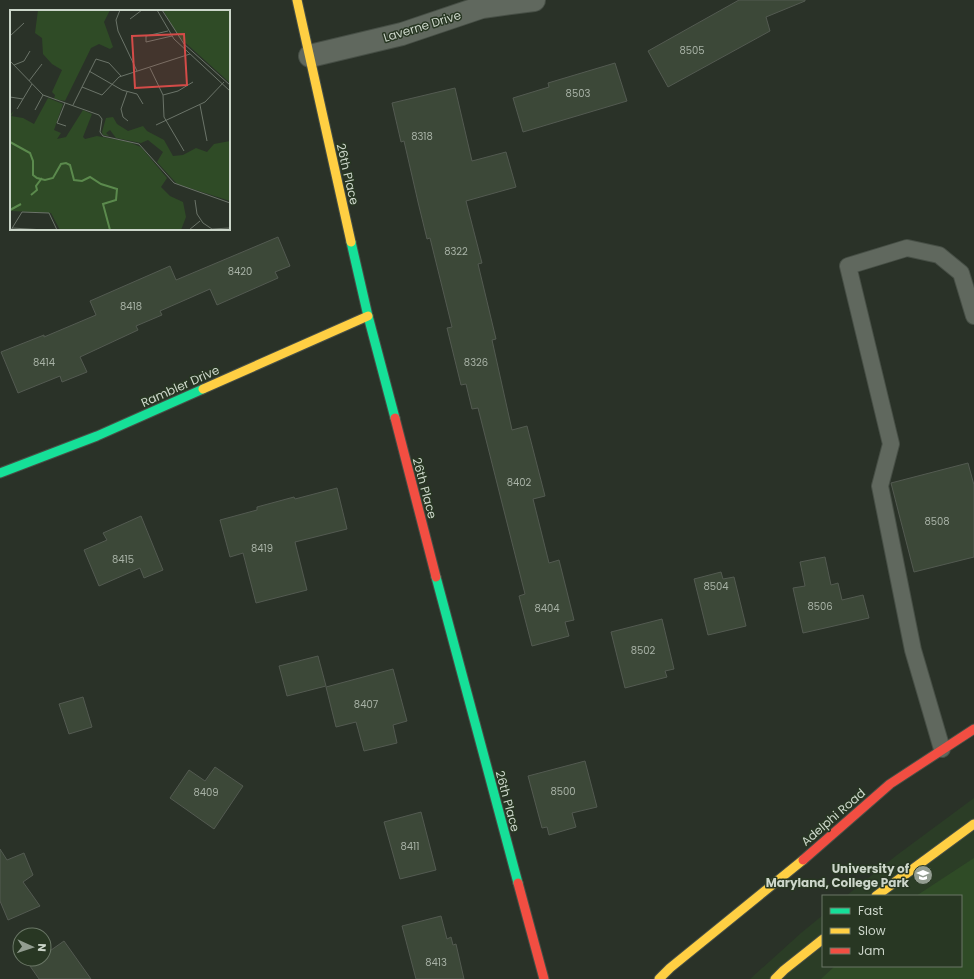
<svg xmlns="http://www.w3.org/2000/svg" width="974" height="979" font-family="Poppins,sans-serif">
  <rect width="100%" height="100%" fill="#2a3228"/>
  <path fill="#2b3d26" d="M974 798V979H750L801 933 823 915V966H961V896H846L897 855Z"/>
  <path fill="#2f4b26" d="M974 858V979H821L835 966H961V896H916Z"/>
  <path fill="#3c4838" stroke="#535a51" d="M739 0H805V1L766 17 770 31 668 87 648 51Z
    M615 63 627 101 523 132 513 98 549 87 548 83Z
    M455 88 472 161 506 152 516 187 466 201 482 263 478 264 496 339 492 340 512 430 527 426 545 496 533 499 549 563 559 560 574 620 565 622 569 636 532 646 519 596 525 594 478 408 472 409 466 384 461 385 447 328 452 327 430 238 427 239 418 202 404 141 401 142 392 103Z
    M278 237 290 266 275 272 278 278 217 305 210 289 160 311 162 315 136 326 138 330 80 357 87 372 62 382 60 376 18 393 1 352 44 335V337L96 315 90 301 170 266 176 280Z
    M968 463 974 485V557L914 572 891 483Z
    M337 488 347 529 295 542 307 590 256 603 243 553 230 557 220 520 257 510V507L294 497 295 499Z
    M141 516 163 570 144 578 140 568 99 586 84 550 107 540 103 533Z
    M825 557 831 585 838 583 842 600 863 595 869 618 803 633 793 588 805 586 800 562Z
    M721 572 723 579 734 577 746 626 708 635 694 579Z
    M662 619 674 669 665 671 667 677 625 688 611 632Z
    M318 656 326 686 287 696 279 666Z
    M393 669 407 721 393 725 397 743 364 751 356 722 336 727 326 687Z
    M83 697 92 727 69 734 59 704Z
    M585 761 597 807 572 813 576 827 549 835 547 827 542 828 528 776Z
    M215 767 243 786 214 829 170 798 189 770 205 781Z
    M421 812 436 870 400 879 384 822Z
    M0 849 7 860 24 853 33 875 23 882 40 906 8 920 0 901Z
    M441 916 447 939 451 937 453 945 456 944 464 979H416L402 926Z
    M64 941 91 979H39L30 966 39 959H44V955Z"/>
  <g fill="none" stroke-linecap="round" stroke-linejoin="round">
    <defs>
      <path id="lane" d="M942 749 913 650 880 486 891 444 848 266 907 248 939 255 961 273 974 316"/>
      <path id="street" d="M310 56 402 34 482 7 534 0"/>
      <path id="fast" d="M351 242 368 316 395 418
        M0 473 97 436 203 389
        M436 577 518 883"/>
      <path id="slow" d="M297 0 351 242
        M203 389 368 316
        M876 896 974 824
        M659 979 670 968 803 860
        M775 979 784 970 823 939"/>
      <path id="jam" d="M395 418 436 577
        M803 860 890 784 974 729
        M518 883 544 979"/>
    </defs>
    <use href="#lane" stroke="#474f46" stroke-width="18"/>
    <use href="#street" stroke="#474f46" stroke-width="24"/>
    <use href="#fast" stroke="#474f46" stroke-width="11"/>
    <use href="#slow" stroke="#474f46" stroke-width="11"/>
    <use href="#jam" stroke="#474f46" stroke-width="11"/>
    <use href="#lane" stroke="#60685e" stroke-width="16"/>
    <use href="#street" stroke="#60685e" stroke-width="22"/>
    <use href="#fast" stroke="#16e098" stroke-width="9"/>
    <use href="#slow" stroke="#ffcf43" stroke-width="9"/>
    <use href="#jam" stroke="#f24e42" stroke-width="9"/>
  </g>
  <defs>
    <symbol id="university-disc" viewBox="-11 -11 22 22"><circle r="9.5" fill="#939d91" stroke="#283723"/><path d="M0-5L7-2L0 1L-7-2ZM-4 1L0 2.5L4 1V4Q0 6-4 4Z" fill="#fff"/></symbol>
  </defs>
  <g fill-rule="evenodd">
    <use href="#university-disc" x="912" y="864" width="22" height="22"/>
  </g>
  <g text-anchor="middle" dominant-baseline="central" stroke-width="3" stroke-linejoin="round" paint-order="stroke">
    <g font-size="10" fill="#a8b2a6">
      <text x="692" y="50">8505</text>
      <text x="578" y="93">8503</text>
      <text x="422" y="136">8318</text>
      <text x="456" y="251">8322</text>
      <text x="240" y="271">8420</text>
      <text x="131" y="306">8418</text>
      <text x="44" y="362">8414</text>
      <text x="476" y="362">8326</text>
      <text x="519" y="482">8402</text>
      <text x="937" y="521">8508</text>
      <text x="262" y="548">8419</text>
      <text x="123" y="559">8415</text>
      <text x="716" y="586">8504</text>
      <text x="820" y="606">8506</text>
      <text x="547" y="608">8404</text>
      <text x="643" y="650">8502</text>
      <text x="366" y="704">8407</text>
      <text x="563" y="791">8500</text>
      <text x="206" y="792">8409</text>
      <text x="410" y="846">8411</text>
      <text x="436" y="962">8413</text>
    </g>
    <g font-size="12" fill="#ccd6ca" stroke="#283723">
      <text transform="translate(422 26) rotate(-17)">Laverne Drive</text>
      <text transform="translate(348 174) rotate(77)">26th Place</text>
      <text transform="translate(180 386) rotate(-24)">Rambler Drive</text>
      <text transform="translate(425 488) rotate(75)">26th Place</text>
      <text transform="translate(508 801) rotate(75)">26th Place</text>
      <text transform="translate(833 817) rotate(-41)">Adelphi Road</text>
    </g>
    <g font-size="12" font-weight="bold" fill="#ccd6ca" stroke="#283723" text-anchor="end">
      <text x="909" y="868">University of<tspan x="909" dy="14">Maryland, College Park</tspan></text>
    </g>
  </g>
  <g transform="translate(10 10)">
    <rect width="220" height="220" fill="#2a3228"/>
    <path d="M28 0H100L94 12 103 37 100 39 89 34 81 38 55 91 44 89 45 85 42 82 52 60 42 54 33 44 32 28 25 23ZM153 0H220V73L169 27ZM38 88 53 94 44 120 51 123 47 129 56 127 73 100 82 104 73 127 75 129 87 126 119 132 131 137 157 168 151 177 160 186 173 192 176 207 171 220H50L41 203 1 201 0 203V105L4 101 1 106 13 108 24 114ZM103 107 107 114 118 121 133 116 137 121 154 130 163 146 173 145 186 138 197 142 204 134 220 131V191L167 174 147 152 153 142 138 130 131 133 106 128 100 120 96 123 99 126 93 125 92 122 96 108Z" fill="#2f4b26"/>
    <path fill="none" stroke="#5b8a4d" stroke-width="2" d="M0 132 20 143 23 151V165L27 168 35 170 43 168 51 154 56 153 60 155 64 170 72 171 80 167 91 174 107 179 106 190 93 194 100 220M21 185 27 180 26 176 32 168M0 200 11 194"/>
    <path fill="none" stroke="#6b7469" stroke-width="1" d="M110 0 106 10 108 21 127 61M147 0 164 29 220 81M152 0 174 34 220 75M120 9 132 0M158 21 136 26V32L162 26M0 26 14 13M0 51 33 85 89 105 92 109 90 122 93 126 129 134 164 173 220 193M4 55 14 51 20 41M140 58 153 85 154 107 174 141M79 61 112 80 127 84 133 94M19 71 32 54M72 77 92 85 109 67 180 44M117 82 111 99 113 107 118 111M153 85 168 81 183 72M0 87 13 89M55 93 47 113 56 116M63 95 86 49 99 53 111 66M190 95 197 131M7 99 22 74M25 100 33 85M146 115 195 92 214 72M185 190 187 204 193 213 202 219 220 218M2 218 35 220M1 220 12 202 39 203 47 220M179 220 190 211"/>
    <path fill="#d44b48" fill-opacity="0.15" stroke="#d44b48" stroke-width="2" d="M174 24 177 75 125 78 122 26Z"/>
    <rect width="220" height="220" fill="none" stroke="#ccd6ca" stroke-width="2"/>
  </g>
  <rect x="822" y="895" width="140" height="72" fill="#283723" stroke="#6a7766"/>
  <rect x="830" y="908" width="20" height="6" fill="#16e098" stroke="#6a7766"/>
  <text x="858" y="915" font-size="12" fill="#ccd6ca">Fast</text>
  <rect x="830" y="928" width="20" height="6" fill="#ffcf43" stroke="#6a7766"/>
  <text x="858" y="935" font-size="12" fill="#ccd6ca">Slow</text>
  <rect x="830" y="948" width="20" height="6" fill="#f24e42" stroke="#6a7766"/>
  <text x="858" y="955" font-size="12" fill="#ccd6ca">Jam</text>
  <g transform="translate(32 947) rotate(93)"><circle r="19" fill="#283723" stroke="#6a7766"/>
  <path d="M0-3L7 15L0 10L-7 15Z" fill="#939d91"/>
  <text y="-6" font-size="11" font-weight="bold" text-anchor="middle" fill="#ccd6ca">N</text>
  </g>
</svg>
